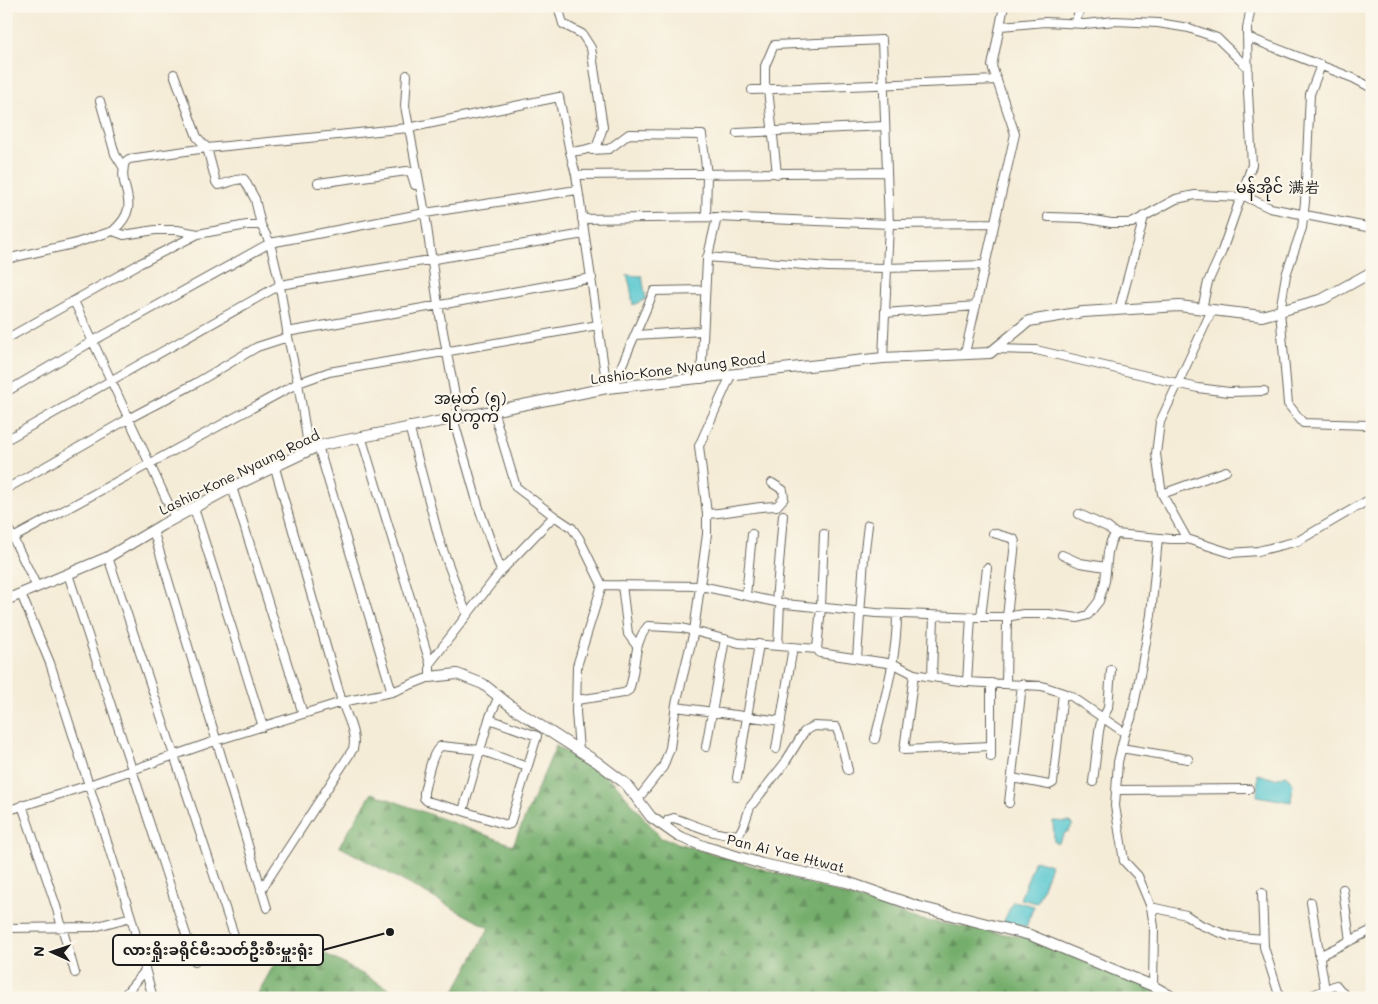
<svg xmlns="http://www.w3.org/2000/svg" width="1378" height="1004" font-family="Mali,'LXGW WenKai TC','Noto Sans Myanmar',sans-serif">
  <defs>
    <pattern id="forest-firs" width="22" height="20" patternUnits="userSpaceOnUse" patternTransform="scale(1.25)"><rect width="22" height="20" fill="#75ae6c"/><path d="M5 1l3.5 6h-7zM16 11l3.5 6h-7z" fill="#5f8d58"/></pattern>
  </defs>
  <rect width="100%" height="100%" fill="#fbf7ec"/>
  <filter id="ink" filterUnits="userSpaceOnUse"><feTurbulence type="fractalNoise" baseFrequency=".02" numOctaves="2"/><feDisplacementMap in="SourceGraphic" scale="10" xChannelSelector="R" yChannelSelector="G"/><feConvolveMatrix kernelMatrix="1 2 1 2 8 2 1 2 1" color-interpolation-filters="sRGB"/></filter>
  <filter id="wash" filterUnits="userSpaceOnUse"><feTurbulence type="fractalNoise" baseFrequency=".0096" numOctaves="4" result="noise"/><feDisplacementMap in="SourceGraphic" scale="20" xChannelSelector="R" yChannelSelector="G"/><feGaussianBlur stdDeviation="1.12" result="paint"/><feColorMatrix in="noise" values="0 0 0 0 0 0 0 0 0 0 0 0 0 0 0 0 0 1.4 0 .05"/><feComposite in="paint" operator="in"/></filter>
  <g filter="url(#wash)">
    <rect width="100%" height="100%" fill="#f5ecd7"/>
    <path fill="url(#forest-firs)" stroke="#486544" d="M556 746 614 782 661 838 789 877 917 919 1029 938 1150 988 1166 998H451L489 928 339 846 372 793 513 845Z
      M291 935 406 998H255Z"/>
    <path fill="#59c7cf" stroke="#3a7276" d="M627 275 642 276 646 299 633 305 630 285Z
      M1258 774 1275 779 1286 775 1293 784 1291 802 1257 796Z
      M1053 821 1070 822 1073 824 1069 831 1066 832 1058 843 1054 842Z
      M1035 860 1051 865 1037 903 1020 899Z
      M1013 901 1034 906 1026 927 1004 921Z"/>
  </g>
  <g filter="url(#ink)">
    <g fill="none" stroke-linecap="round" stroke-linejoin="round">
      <defs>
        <path id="street" d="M558 6 563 24 582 34 591 48 603 127 597 146 584 150 570 152 576 175 607 388
          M1075 23 1081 6
          M1001 26 1045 22 1085 24 1115 21 1158 23 1189 28 1217 38 1248 68
          M1247 37 1353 78 1372 88
          M1321 65 1310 94 1305 202 1302 228 1286 275 1280 311 1288 404 1303 423 1368 425 1372 428
          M174 74 197 137 207 148 216 182 218 185C227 184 234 179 244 179L255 199 261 225 270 243 279 280 288 337 298 383 309 451
          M407 75 405 106 425 213 438 305 459 417
          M768 89 777 174
          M752 90 997 80
          M765 90V66L774 45 882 40 889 224 883 358
          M100 101 115 154 123 167
          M737 133 885 126
          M592 150 609 149 629 134 702 135 707 175 706 217
          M576 175 887 172
          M318 183 407 171 411 172 415 185
          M1242 195 1270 208 1372 228
          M1048 217 1082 218 1111 223H1132L1176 199 1195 195 1241 197
          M582 219 717 217 889 224 994 223
          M113 231C145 203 116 190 125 162L129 159 207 148 408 128 559 97 570 152
          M707 257 828 267 886 268 985 265
          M6 259 73 244 113 231 124 235 155 230H177L198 234
          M74 301 175 518
          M1202 309 1208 282 1222 251 1252 165 1248 92 1247 29 1251 6
          M1119 310 1144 217
          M1212 310 1160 422 1156 454 1162 494 1187 539 1231 553 1258 551 1298 541 1372 498
          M885 313 976 306
          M287 332 592 278
          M635 335 703 331
          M6 339 139 264 198 234 247 225H261
          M994 349 1036 350 1198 388 1229 392 1264 391
          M965 353 1015 134 992 66 1004 6
          M701 379 707 260 717 217
          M612 388 654 291 705 290
          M6 392 93 341 270 243 425 213 577 190
          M453 418 479 508 501 571
          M409 426 440 542 467 615
          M361 436 430 663
          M6 440 280 285 584 234
          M318 446 392 692
          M232 487 303 714
          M6 489 128 419 196 383 257 347 288 337
          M1162 494 1226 471
          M194 508 263 727
          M707 514C731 513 753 506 777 506L784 498 783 490 772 483
          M1079 514 1107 527 1116 534
          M554 516 572 528 579 538 602 585 701 586 785 604 876 613 981 617H1006L1023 614H1049L1078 618 1088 615 1099 601 1105 581 1108 552 1111 541 1116 534 1171 539H1187
          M6 524 37 587
          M153 530 267 908
          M993 533 1014 539 1015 542 1007 617 1006 684
          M824 534 821 607 817 649 820 653 894 664 914 674 932 677 967 682 1042 686 1063 693
          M13 538 298 383 329 372 598 325
          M1062 555 1080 563 1106 567
          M108 557 236 941
          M68 574 195 962
          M622 585 628 634 637 646
          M21 594 50 663 131 917 153 998
          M746 595 752 534
          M776 602 783 515
          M981 617 987 568
          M778 646 780 603
          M857 658 864 558 868 525
          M914 674 904 750 991 746
          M932 677 934 616
          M967 682 971 617
          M991 683V757
          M577 700 624 693 629 690C637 669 632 644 648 626L682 628 739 643 817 649
          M676 707 781 721
          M1103 718 1108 708 1111 670
          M489 719 537 736 510 824 507 825 463 811 427 801 424 798V792C427 780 431 752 441 746L480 750 527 767
          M875 739C885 698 897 657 897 614
          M706 747 725 639
          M1121 748 1188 759
          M776 749 793 647
          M579 750 576 712 577 666 602 585
          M737 778 759 644
          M1012 778 1049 785 1053 783 1063 693 1071 696 1125 733
          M1093 782 1099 731 1102 717
          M1117 790 1249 789
          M638 799 663 767 670 748 676 704 694 631 707 534V514L699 446 731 375
          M1009 803 1022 684
          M22 805 56 906 75 973
          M6 811 89 785 215 741 342 702 392 692 430 677V663L467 615 501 571 554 516 516 487 493 410
          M463 811 489 719 498 698
          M665 827 668 820 674 818C693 824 720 838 739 834L744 825 750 807 784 764 804 732 814 726 836 727 839 734 848 770
          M1343 889 1350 941
          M261 890 353 749C357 734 347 717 342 702L275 468
          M1262 893 1264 947 1280 998
          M1311 902 1325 990
          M1151 907 1186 915 1201 925 1229 936 1263 939
          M6 928 94 927 131 917
          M1319 956 1372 930
          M1153 986 1154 927 1151 907 1138 876 1124 861 1115 806 1118 762 1125 733 1131 719 1138 686 1151 615 1158 538
          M122 998 145 971
          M1306 998 1336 985 1347 998"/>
        <path id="secondary" d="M6 600 108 557 162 525 232 487 318 446 327 444 607 388 883 358 990 353 1029 321 1083 312 1179 306 1262 316 1323 299 1372 272
          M430 677 457 674 483 684 516 710 597 762 626 784 651 817 678 836 706 847 762 864 847 882 916 906 1030 935 1153 986 1174 998"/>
      </defs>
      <use href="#street" stroke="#68655d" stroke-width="10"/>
      <use href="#secondary" stroke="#68655d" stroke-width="12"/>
      <use href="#street" stroke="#fff" stroke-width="8"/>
      <use href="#secondary" stroke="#fff" stroke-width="10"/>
    </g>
  </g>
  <g text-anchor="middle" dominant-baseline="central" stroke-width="4.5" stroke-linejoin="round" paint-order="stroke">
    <g font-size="14" fill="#1c1c1c" stroke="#fbf7ec">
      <text transform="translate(678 368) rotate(-7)">Lashio-Kone Nyaung Road</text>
      <text transform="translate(239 472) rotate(-26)">Lashio-Kone Nyaung Road</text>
      <text transform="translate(786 853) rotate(14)">Pan Ai Yae Htwat</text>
    </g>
    <g font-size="16" fill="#1c1c1c" stroke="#fbf7ec">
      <text x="1278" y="186">မန်အိုင် 满岩</text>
      <text x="470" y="397">အမှတ် (၅)<tspan x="470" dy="18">ရပ်ကွက်</tspan></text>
    </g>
  </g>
  <path fill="none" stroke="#1c1c1c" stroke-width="2" d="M390 932L323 950"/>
  <circle fill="#1c1c1c" stroke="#fbf7ec" stroke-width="2" cx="390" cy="932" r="5"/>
  <rect fill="#fbf7ec" stroke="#1c1c1c" stroke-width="2" x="113" y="935" width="210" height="30" rx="5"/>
  <g font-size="15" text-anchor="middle" font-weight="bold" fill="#1c1c1c">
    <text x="218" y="955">လားရှိုးခရိုင်မီးသတ်ဦးစီးမှူးရုံး</text>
  </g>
  <rect width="1378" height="1004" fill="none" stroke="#fbf7ec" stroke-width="25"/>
  <g transform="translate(52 952) rotate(273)" stroke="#fbf7ec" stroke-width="4" paint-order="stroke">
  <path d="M0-4L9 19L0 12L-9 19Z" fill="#1c1c1c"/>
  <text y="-8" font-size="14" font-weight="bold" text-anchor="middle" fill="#1c1c1c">N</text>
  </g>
</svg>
